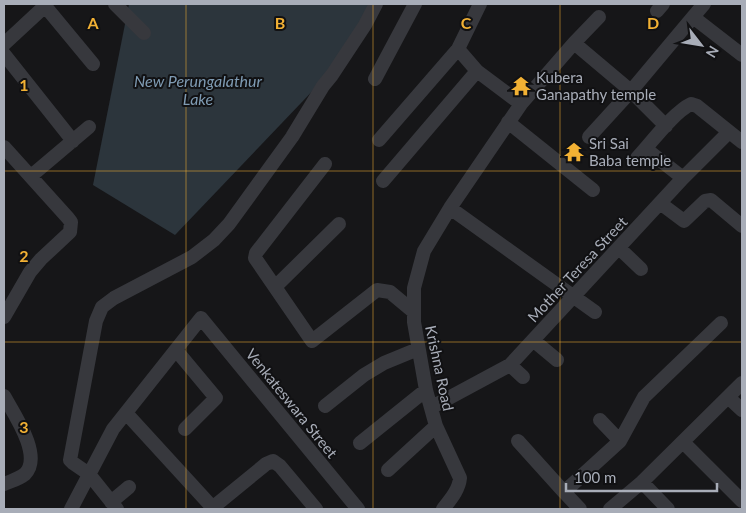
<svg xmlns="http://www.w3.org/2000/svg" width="746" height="513" font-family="Lato,sans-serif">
  <rect width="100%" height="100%" fill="#161618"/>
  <path fill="#2c353c" d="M129 4H374L343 59 175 235 93 185Z"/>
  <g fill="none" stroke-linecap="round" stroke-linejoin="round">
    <path stroke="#37383d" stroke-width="14" d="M115 4 144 33
      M480 4 458 49 477 71 521 104
      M45 6 93 64
      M657 11 663 4
      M693 17 704 4
      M574 43 599 17
      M4 44 45 6 43 4
      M4 54 73 141
      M375 79 415 4
      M508 122 593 190
      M589 137 631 91 666 126
      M379 140 458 49
      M4 147 68 218 71 222 70 232 41 259 30 272 4 317
      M646 149 683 178
      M637 158C651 143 674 112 691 104L697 106 742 142
      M325 164 256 253 255 258 312 341 377 290 390 292 414 312
      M31 176 89 127
      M383 181 477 71
      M660 203 684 221 705 201 711 200 742 226
      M450 208 595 312
      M619 248 641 269
      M275 287 339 224
      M533 340 557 360
      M176 350 216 398 185 429
      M510 365 523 377
      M4 396C14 414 43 456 25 474 19 479 11 481 4 484
      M728 397 742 410
      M325 406 364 375 384 363 418 349
      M432 407 510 365 683 178 729 132
      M126 413 213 508
      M600 420 620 441
      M518 441 564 492
      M683 442 742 501
      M360 443 426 390
      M388 470 436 426
      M642 482 668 509
      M111 502 129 487
      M71 509 113 429 201 318 358 509
      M117 509 89 474 73 463 70 460 96 321 102 307 114 298 192 257 214 240 229 224 292 137 323 86 332 75 365 25 376 4
      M211 509 266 464 273 461 280 466 316 509
      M443 509C450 500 459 490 460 478L436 426 426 390 414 322V288L424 251 450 208 521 104 574 43 631 91 693 17 742 55
      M580 509 564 492 620 441 644 397 721 323
      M610 509 642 482 742 383"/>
  </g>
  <path fill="none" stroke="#f2b134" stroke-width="1" stroke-opacity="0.55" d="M186 4V509M373 4V509M560 4V509M4 171H742M4 342H742"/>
  <defs>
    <symbol id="temple-bare" viewBox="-9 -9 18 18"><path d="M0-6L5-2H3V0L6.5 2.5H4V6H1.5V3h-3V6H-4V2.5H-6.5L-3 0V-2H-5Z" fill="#f2b134" stroke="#111113" stroke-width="2.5" paint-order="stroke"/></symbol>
  </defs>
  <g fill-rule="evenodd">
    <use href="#temple-bare" x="507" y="72" width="28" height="28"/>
    <use href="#temple-bare" x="560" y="138" width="28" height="28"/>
  </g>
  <g text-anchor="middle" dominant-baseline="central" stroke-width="4" stroke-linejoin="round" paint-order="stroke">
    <g font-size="15" fill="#a8adb8" stroke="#111113" text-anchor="start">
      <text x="536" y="77">Kubera<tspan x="536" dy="17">Ganapathy temple</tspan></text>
      <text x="589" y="143">Sri Sai<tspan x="589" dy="17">Baba temple</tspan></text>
    </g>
    <g font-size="15" fill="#a8adb8" stroke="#111113">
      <text transform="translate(577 269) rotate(-47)">Mother Teresa Street</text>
      <text transform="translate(440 368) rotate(78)">Krishna Road</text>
      <text transform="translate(292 403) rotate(51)">Venkateswara Street</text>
    </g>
    <g font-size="16" font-style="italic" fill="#7f9bb3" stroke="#111113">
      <text x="198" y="80">New Perungalathur<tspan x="198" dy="18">Lake</tspan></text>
    </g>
  </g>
  <g font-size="16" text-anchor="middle" font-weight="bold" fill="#f2b134" stroke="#111113" stroke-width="4" stroke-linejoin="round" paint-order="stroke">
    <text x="93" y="29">A</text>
    <text x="280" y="29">B</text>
    <text x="466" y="29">C</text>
    <text x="653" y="29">D</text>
    <text x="24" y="91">1</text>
    <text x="24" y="262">2</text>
    <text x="24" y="433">3</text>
  </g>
  <rect width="746" height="513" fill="none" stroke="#a8adb8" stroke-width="10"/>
  <g transform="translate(701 45) rotate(121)" stroke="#111113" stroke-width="4" paint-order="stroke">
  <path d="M0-4L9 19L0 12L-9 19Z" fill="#a8adb8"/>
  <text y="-8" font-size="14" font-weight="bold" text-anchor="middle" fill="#a8adb8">N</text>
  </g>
  <path d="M566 483v8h151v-8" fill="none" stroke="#a8adb8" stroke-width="2.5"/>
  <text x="574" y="483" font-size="15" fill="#a8adb8" stroke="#111113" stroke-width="4" paint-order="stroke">100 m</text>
</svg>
